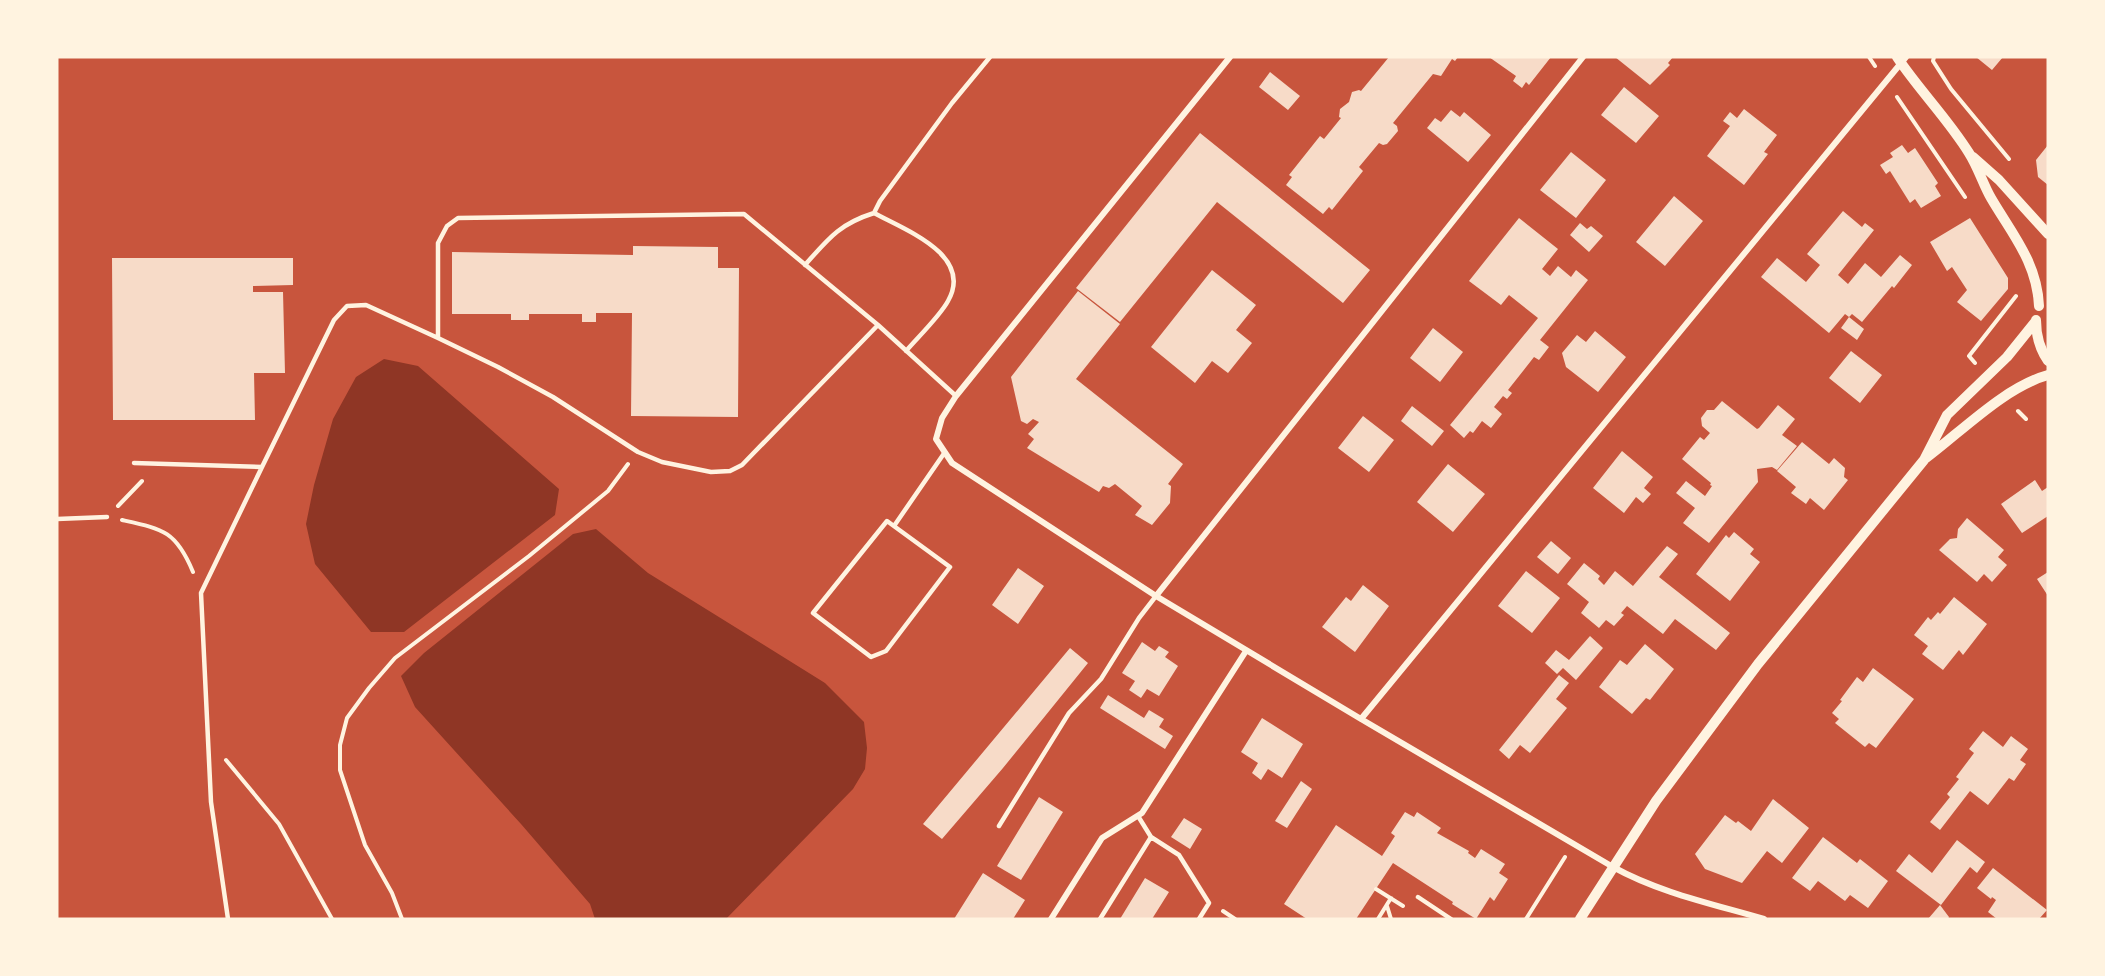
<svg xmlns="http://www.w3.org/2000/svg" width="2105" height="976" font-family="'Fira Sans',sans-serif">
  <rect width="100%" height="100%" fill="#c8553d"/>
  <path fill="#8f3625" d="M384 359 418 366 559 489 555 515 404 632H371L315 564 306 524 314 485 333 419 356 377Z
    M596 529 648 573 825 683 864 722 867 748 865 769 853 789 726 919H595L590 904 521 824 415 707 401 676 424 653 573 534Z"/>
  <path fill="#f7dbc8" d="M1389 57H1458L1455 61 1452 59 1441 76 1433 74 1393 123 1397 126 1398 131 1387 144 1383 145 1379 143 1359 167 1363 171 1332 210 1329 207 1323 214 1286 185 1292 177 1289 175 1320 136 1324 139 1341 118 1339 117 1340 109 1349 102 1352 92 1359 90 1361 91Z
    M1489 57H1551L1529 85 1526 82 1522 88 1513 81 1516 76Z
    M1615 57H1673L1668 63 1670 65 1650 85Z
    M1976 57H2003L1992 70Z
    M1270 72 1300 96 1288 110 1259 87Z
    M1624 87 1659 116 1636 143 1601 115Z
    M1744 109 1777 135 1764 152 1768 154 1744 185 1707 156 1730 126 1723 121 1730 112 1737 118Z
    M1451 110 1460 117 1464 112 1491 135 1468 162 1427 128 1435 118 1441 122Z
    M1200 133 1370 270 1343 303 1217 202 1120 322 1076 288Z
    M1902 145 1908 153 1915 148 1938 183 1935 186 1941 196 1921 208 1915 199 1910 203 1890 171 1886 174 1880 165 1893 157 1890 153Z
    M2048 145V185L2038 177 2036 160Z
    M1571 152 1606 180 1576 218 1540 190Z
    M1674 196 1703 221 1665 266 1636 242Z
    M1843 211 1862 227 1865 223 1874 230 1838 275 1848 284 1865 263 1881 277 1900 255 1912 265 1894 288 1892 286 1862 322 1852 314 1849 317 1845 314 1829 333 1761 277 1777 258 1806 282 1820 265 1807 254Z
    M1519 218 1558 249 1542 269 1550 276 1558 266 1571 277 1576 270 1588 280 1540 340 1549 347 1539 360 1534 357 1508 390 1512 393 1507 399 1503 396 1494 407 1502 414 1491 428 1482 421 1473 433 1470 431 1464 438 1450 425 1538 318 1509 295 1501 305 1469 281Z
    M1970 218 2008 278V289L1981 321 1957 302 1967 290 1952 267 1947 271 1930 242Z
    M1580 223 1587 229 1591 226 1603 236 1589 252 1570 235Z
    M633 246 718 247V268H739L738 417 631 416 632 313H596V322H582V314H529V320H511V314H452V252L633 255Z
    M112 258H293V285L253 286V292H283L285 373H254L255 420H113Z
    M1212 270 1256 305 1236 330 1252 343 1228 373 1212 361 1195 383 1151 347Z
    M1078 291 1120 324 1076 379 1183 464 1168 484 1171 486 1170 503 1152 525 1135 515 1142 506 1115 484 1109 488 1103 486 1099 492 1027 448 1034 439 1028 434 1039 422 1033 419 1027 424 1021 421 1011 377Z
    M1849 317 1864 329 1857 340 1841 328Z
    M1433 328 1463 352 1440 382 1410 358Z
    M1595 331 1626 357 1598 392 1566 367 1562 353 1577 335 1586 342Z
    M1851 351 1882 375 1860 403 1829 378Z
    M1722 401 1757 429 1759 428 1778 405 1795 419 1782 435 1797 446 1777 470 1772 467 1757 469 1758 482 1709 543 1683 523 1695 508 1676 493 1686 481 1705 496 1712 486 1710 485 1711 483 1682 459 1700 437 1704 440 1710 433 1702 426 1701 418 1707 410H1714Z
    M1412 406 1444 431 1432 446 1401 421Z
    M1363 416 1394 440 1369 472 1338 448Z
    M1802 442 1829 464 1834 458 1845 468 1844 477 1848 480 1824 510 1810 498 1806 504 1791 493 1796 487 1777 471Z
    M1622 451 1653 477 1644 488 1651 494 1643 503 1636 497 1624 513 1593 488Z
    M1448 464 1485 494 1453 532 1417 502Z
    M2035 480 2042 491 2048 487V516L2022 533 2001 504Z
    M1967 518 2004 550 1998 557 2007 565 1992 582 1984 574 1977 582 1939 550 1950 539 1957 538 1958 529Z
    M1734 532 1754 549 1750 554 1760 562 1730 601 1696 574 1726 535 1729 538Z
    M1551 541 1571 558 1558 574 1537 557Z
    M1667 546 1678 554 1659 577 1730 633 1716 650 1675 619 1663 634 1627 606 1621 613 1624 615 1614 626 1606 620 1599 628 1581 613 1589 602 1567 584 1584 563 1600 576 1598 579 1604 585 1615 571 1633 586Z
    M1018 568 1044 586 1018 624 992 605Z
    M1526 571 1560 598 1532 633 1498 606Z
    M2048 572V596L2037 579Z
    M1363 585 1389 606 1355 652 1322 627 1346 597 1351 601Z
    M1954 597 1987 624 1963 655 1959 650 1943 670 1922 654 1928 646 1914 635 1928 617 1931 620 1938 612 1940 614Z
    M1590 636 1603 648 1576 680 1563 668 1557 674 1545 663 1556 650 1569 660Z
    M1142 642 1155 651 1159 646 1169 652 1165 657 1178 666 1159 696 1147 689 1141 698 1129 690 1135 681 1122 673Z
    M1645 644 1674 669 1650 700 1646 698 1632 714 1599 687 1620 660 1627 665Z
    M1070 648 1088 663 1003 768 942 839 923 824Z
    M1873 668 1914 699 1876 748 1869 743 1865 747 1835 723 1839 719 1832 713 1842 701 1840 700 1857 677 1863 682Z
    M1559 675 1569 683 1556 699 1567 708 1530 753 1520 745 1509 759 1499 750Z
    M1108 695 1144 718 1149 710 1164 719 1159 727 1173 736 1165 749 1100 708Z
    M1262 718 1303 744 1282 778 1268 769 1261 780 1252 773 1258 763 1241 752Z
    M1983 731 2003 747 2011 736 2028 749 2020 760 2026 764 2014 781 2009 778 1988 805 1970 791 1940 830 1930 822 1950 797 1947 794 1959 779 1956 777 1974 753 1969 749Z
    M1301 781 1312 789 1287 828 1275 821Z
    M1039 797 1063 812 1021 880 997 866Z
    M1773 799 1809 828 1782 863 1767 851 1742 883 1705 869 1695 854 1725 815 1736 823 1738 821 1751 831Z
    M1405 812 1414 817 1417 812 1441 828 1437 833 1469 851 1468 853 1475 858 1481 849 1505 864 1499 873 1508 879 1494 901 1490 897 1476 919 1452 904 1453 902 1393 863 1356 919H1307L1284 904 1336 825 1382 856 1395 836 1391 833Z
    M1184 818 1202 829 1190 849 1171 837Z
    M1823 837 1857 863 1860 859 1888 881 1868 908 1850 895 1845 901 1818 881 1810 891 1792 878Z
    M1957 840 1985 862 1977 873 1970 867 1941 905 1896 871 1909 854 1932 873Z
    M1993 868 2047 910 2039 919H1997L1988 912 1996 900 1992 897 1991 899 1977 888Z
    M983 873 1025 900 1013 919H954Z
    M1145 878 1169 892 1152 919H1120Z
    M1940 905 1949 917 1948 919H1928Z"/>
  <g fill="none" stroke-linecap="round" stroke-linejoin="round">
    <path stroke="#fff3e0" stroke-width="4" d="M1869 57 1875 66
      M1934 57 1933 61 1951 89 2009 159
      M1897 97 1965 197
      M1975 363 1969 356 2016 296
      M2018 411 2026 419
      M118 506 142 481
      M122 520C163 529 176 531 193 572
      M226 760 279 824 332 919
      M1376 889 1403 906
      M1387 906 1391 919
      M1223 911 1235 919
      M402 919 392 893 365 845 340 770V745L347 718 369 688 395 658 529 556 608 491 628 464
      M1378 919 1391 898
      M1526 919 1565 857"/>
    <path stroke="#fff3e0" stroke-width="4.5" d="M874 213 880 201 952 103 990 57
      M805 265C828 239 839 224 874 213 905 230 974 255 948 301 940 316 918 337 906 351
      M438 338 498 367 553 397 638 452 662 462 711 472 730 471 742 465 878 325
      M134 463 262 467 201 593 211 802 228 919
      M262 467 334 320 347 306 366 305 438 338V243L447 226 458 218 744 214 878 325 956 396
      M57 519 107 517
      M887 521 950 567 886 651 871 657 813 613Z
      M894 526 945 452
      M1138 816 1151 837 1179 855 1209 903 1199 919
      M999 826 1069 713 1101 679 1139 618 1156 596
      M1418 897 1451 919
      M1100 919 1151 837"/>
    <path stroke="#fff3e0" stroke-width="6" d="M1230 57 956 396 942 418 936 439 952 463 1156 596 1361 719 1613 867C1660 893 1713 904 1764 919
      M1156 596 1583 57
      M1361 719 1906 57
      M1051 919 1102 838 1142 813 1246 651"/>
    <path stroke="#fff3e0" stroke-width="10" d="M1897 57C1919 90 1948 119 1969 153 1978 167 1983 184 1991 198 2012 234 2037 262 2039 306
      M1973 157 1999 180 2048 234
      M2036 320C2036 336 2039 348 2048 361
      M1926 458C1962 431 2005 387 2048 375
      M1580 919 1656 801 1758 664 1924 460 1947 415 2007 357 2036 321"/>
  </g>
  <rect width="2105" height="976" fill="none" stroke="#fff3e0" stroke-width="117"/>
</svg>
